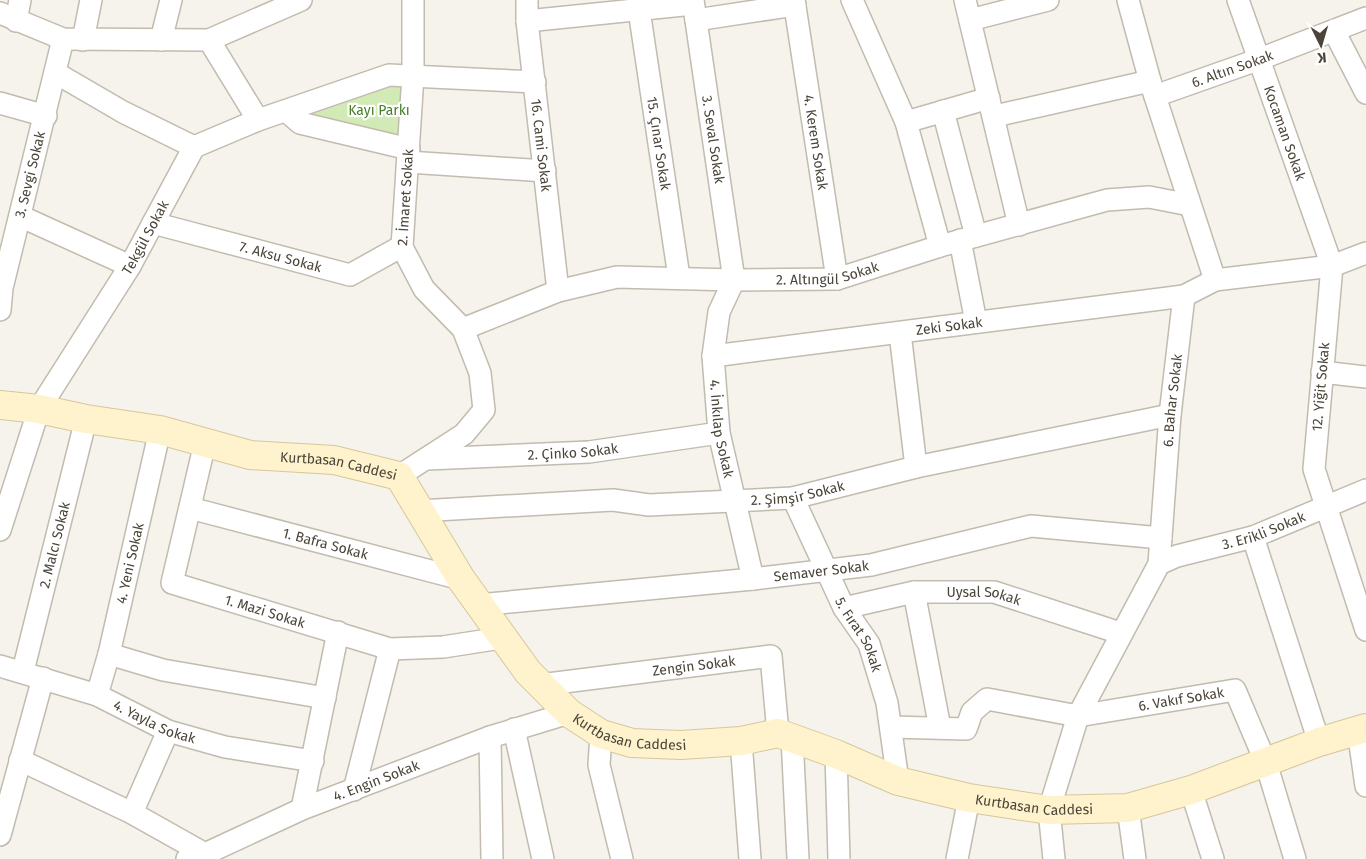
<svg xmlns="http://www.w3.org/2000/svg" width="1366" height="859" font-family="'Fira Sans',sans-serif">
  <rect width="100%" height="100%" fill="#f6f3ec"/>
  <path fill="#d2eab5" d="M393 81 403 90 399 138 302 115Z"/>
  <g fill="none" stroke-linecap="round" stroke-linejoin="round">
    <defs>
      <g id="street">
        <path id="s1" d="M527 0V21L558 291"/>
        <path id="s2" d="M693 0 734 280 719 312 713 356 719 433 753 579"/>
        <path id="s3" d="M794 0 837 279"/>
        <path d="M852 0 906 122 940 246"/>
        <path d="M965 0 1019 225"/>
        <path d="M1128 0 1150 81 1215 280"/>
        <path id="s4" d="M1238 0 1332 266 1314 469 1366 630"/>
        <path id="s5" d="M639 10 679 277"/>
        <path d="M0 13 63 39 209 40 301 0"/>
        <path d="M696 20 795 5"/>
        <path d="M970 20 1048 0"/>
        <path d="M16 21 20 0"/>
        <path d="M527 21 693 4"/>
        <path d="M1334 31 1366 93"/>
        <path d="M83 40 91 0"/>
        <path d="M161 40 171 0"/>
        <path d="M209 40 258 120"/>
        <path d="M56 73 123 112 194 147"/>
        <path id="s6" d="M1155 96 1260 59 1366 18"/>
        <path d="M0 103 46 116"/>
        <path d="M286 111 300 123 409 149"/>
        <path d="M943 111 976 236"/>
        <path d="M995 116 1150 81"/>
        <path d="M906 122 989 98"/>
        <path d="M408 162 545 171"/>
        <path d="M20 216 130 266"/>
        <path id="s7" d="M153 223 350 275 402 246"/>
        <path d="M960 240 976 322"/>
        <path id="s8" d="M0 310 2 288 63 39"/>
        <path id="s9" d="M463 329 558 291 617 277 734 280 837 279 940 246 1107 200 1149 197 1190 205"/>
        <path d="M900 333 916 467"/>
        <path id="s10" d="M713 356 1184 296"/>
        <path d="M1322 372 1366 377"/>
        <path id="s11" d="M205 443 172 583 390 649 443 647 501 638"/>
        <path id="s12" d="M427 459 589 452 719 433"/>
        <path id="s13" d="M399 476 464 434 484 410 480 373 463 329 424 289 402 247 413 75V0"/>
        <path id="s14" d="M793 498 844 608 869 644 887 703 898 781"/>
        <path id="s15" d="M190 508 461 579"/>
        <path id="s16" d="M419 511 613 500 649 505 793 498 916 467 1170 415"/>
        <path id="s17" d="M0 530 39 409 130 266 194 147 258 120 389 75 535 82"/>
        <path d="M1253 537 1319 742"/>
        <path id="s18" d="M1159 564 1177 556 1253 537 1366 490"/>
        <path d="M914 592 940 728"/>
        <path id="s19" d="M478 605 753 579 871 565 1031 526 1161 538"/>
        <path id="s20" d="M844 608 914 592H994L1120 633"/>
        <path d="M109 654 163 670 325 698"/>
        <path id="s21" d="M0 666 97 695 168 731 225 747 313 761"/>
        <path id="s22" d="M23 671 86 419"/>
        <path id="s23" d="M540 685 771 656 778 733"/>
        <path id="s24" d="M97 695 109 654 160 430"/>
        <path id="s25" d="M891 727 966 729 972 712 987 699 1078 716 1235 690 1266 763 1295 859"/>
        <path d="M514 729 543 859"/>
        <path d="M1358 730 1366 786"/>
        <path d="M601 734 599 765 622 859"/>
        <path d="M490 737 492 859"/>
        <path d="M792 737 798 859"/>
        <path d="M741 741 750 859"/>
        <path d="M836 754 839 859"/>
        <path d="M20 760 132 813 205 854"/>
        <path d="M354 790 390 649"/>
        <path d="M1191 790 1213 859"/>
        <path d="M1128 808 1135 859"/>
        <path d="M302 809 338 632"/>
        <path d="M132 813 168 731"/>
        <path d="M0 835 43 678"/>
        <path id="s26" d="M187 859 205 854 302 809 490 737 569 713"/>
        <path d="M957 859 969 798"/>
        <path id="s27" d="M1054 859 1049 810 1078 716 1159 564 1170 415 1184 296 1215 280 1332 266 1366 253"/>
      </g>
      <g id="secondary">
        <path id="s28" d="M0 405 39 409 86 419 160 430 250 455 334 460 399 476 461 579 528 672 569 713 601 734 632 743 681 745 741 741 778 733 836 754 898 781 969 798 1049 810 1128 808 1191 790 1319 742 1366 728"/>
      </g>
    </defs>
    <use href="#street" stroke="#c2bbae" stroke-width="24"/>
    <use href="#secondary" stroke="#d6c79b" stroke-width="30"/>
    <use href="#street" stroke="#fff" stroke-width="21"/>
    <use href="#secondary" stroke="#fff3cd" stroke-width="28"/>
  </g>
  <g text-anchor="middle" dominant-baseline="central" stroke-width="4.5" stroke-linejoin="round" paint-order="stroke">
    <g font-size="14" fill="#4b4439" stroke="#fff">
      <text stroke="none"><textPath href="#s6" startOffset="82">6. Altın Sokak</textPath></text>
      <text stroke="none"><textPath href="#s4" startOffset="141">Kocaman Sokak</textPath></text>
      <text stroke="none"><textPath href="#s2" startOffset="141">3. Seval Sokak</textPath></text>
      <text stroke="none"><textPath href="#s3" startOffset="144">4. Kerem Sokak</textPath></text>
      <text stroke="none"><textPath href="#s5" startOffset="135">15. Çınar Sokak</textPath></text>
      <text stroke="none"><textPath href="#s1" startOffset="146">16. Cami Sokak</textPath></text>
      <text stroke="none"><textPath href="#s8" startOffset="139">3. Sevgi Sokak</textPath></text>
      <text stroke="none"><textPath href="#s13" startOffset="346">2. İmaret Sokak</textPath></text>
      <text stroke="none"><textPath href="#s17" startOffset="329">Tekgül Sokak</textPath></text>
      <text stroke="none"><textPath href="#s7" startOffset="132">7. Aksu Sokak</textPath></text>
      <text stroke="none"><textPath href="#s9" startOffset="374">2. Altıngül Sokak</textPath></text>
      <text stroke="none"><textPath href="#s10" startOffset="238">Zeki Sokak</textPath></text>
      <text transform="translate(1321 387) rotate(-85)">12. Yiğit Sokak</text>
      <text stroke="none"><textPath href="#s27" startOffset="484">6. Bahar Sokak</textPath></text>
      <text stroke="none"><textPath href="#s2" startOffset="436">4. İnkılap Sokak</textPath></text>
      <text stroke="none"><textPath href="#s12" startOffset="146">2. Çinko Sokak</textPath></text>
      <text stroke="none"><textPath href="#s28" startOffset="345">Kurtbasan Caddesi</textPath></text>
      <text stroke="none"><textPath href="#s16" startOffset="380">2. Şimşir Sokak</textPath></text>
      <text stroke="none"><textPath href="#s18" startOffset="110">3. Erikli Sokak</textPath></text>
      <text stroke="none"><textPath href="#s15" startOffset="140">1. Bafra Sokak</textPath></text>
      <text stroke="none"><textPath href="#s22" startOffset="130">2. Malcı Sokak</textPath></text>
      <text stroke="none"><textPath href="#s24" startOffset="136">4. Yeni Sokak</textPath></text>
      <text stroke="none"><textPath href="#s19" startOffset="345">Semaver Sokak</textPath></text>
      <text stroke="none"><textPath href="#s20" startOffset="142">Uysal Sokak</textPath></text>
      <text stroke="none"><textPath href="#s11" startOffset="241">1. Mazi Sokak</textPath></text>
      <text stroke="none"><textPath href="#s14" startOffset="152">5. Fırat Sokak</textPath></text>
      <text stroke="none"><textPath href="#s23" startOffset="155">Zengin Sokak</textPath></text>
      <text stroke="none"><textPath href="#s25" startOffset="310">6. Vakıf Sokak</textPath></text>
      <text stroke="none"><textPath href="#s21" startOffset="165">4. Yayla Sokak</textPath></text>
      <text stroke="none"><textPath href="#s28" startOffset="765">Kurtbasan Caddesi</textPath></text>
      <text stroke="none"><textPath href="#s26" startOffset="205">4. Engin Sokak</textPath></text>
      <text stroke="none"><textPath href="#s28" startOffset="1185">Kurtbasan Caddesi</textPath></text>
    </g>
    <g font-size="14" fill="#4a7f2a" stroke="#fff">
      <text x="379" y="110">Kayı Parkı</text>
    </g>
  </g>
  <g transform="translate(1321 45) rotate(175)" stroke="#ffffff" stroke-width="4" paint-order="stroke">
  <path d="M0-4L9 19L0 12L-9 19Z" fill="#4b4439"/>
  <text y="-8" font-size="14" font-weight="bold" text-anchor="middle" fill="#4b4439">K</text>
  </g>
</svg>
